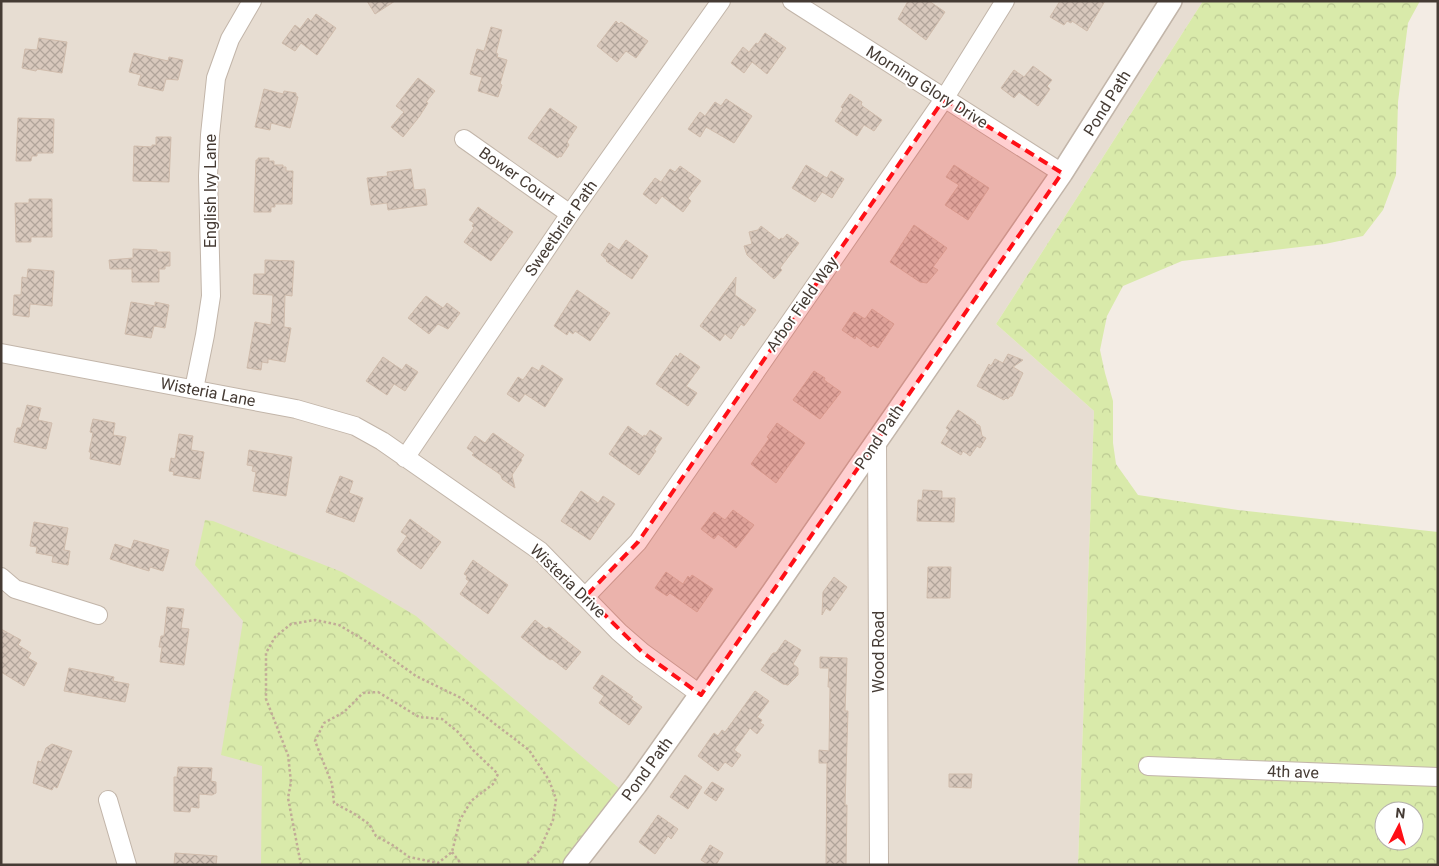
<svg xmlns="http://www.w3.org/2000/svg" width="1439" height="866" font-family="Roboto,sans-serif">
  <defs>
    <pattern id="forest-crowns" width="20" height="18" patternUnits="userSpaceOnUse" patternTransform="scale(1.25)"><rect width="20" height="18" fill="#d9eaaa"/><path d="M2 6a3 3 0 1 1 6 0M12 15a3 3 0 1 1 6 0" fill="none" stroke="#bcca93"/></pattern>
    <pattern id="building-cross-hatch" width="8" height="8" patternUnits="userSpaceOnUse" patternTransform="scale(1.25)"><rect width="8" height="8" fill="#d8c8bc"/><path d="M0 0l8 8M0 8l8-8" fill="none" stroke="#b1a49a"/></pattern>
  </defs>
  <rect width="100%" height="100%" fill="#f3ece4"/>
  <path fill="#e7ddd2" d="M1 1H1203L996 324 1094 411 1078 865H1Z"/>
  <path fill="url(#forest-crowns)" fill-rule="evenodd" d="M1203 1H1420L1408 23 1398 102 1396 175 1383 210 1363 236 1325 244 1182 261 1123 286 1107 316 1100 350 1105 373 1113 401V443L1116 464 1138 495 1238 510 1438 532V865H1078L1094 411 996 324ZM1384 811H1414V841H1384Z
    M205 520 213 521 342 572 416 616 620 789 561 865H261L262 766 221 755 243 621 195 565Z"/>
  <path fill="url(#building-cross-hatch)" stroke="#d0bcac" d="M367 1H395L375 14Z
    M908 1H929L945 12 926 40 898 19Z
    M1060 1H1105L1087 31 1072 21 1071 23 1067 21 1064 25 1050 17Z
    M316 14 336 28 317 55 301 43 295 51 282 43 295 25 300 29 308 18 311 21Z
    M616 21 619 24 621 22 648 41 636 58 626 51 617 62 597 46Z
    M491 27 502 30 496 53 498 54 497 57 507 60 500 84 502 85 498 97 478 91 482 77 470 74 477 49 484 51Z
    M765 33 786 48 767 74 752 62 744 73 731 63 743 47 749 52 756 43 758 44Z
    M39 38 67 42 62 73 37 69 36 71 22 68 25 49 37 50Z
    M134 53 168 61 169 57 183 60 178 80 166 79 163 91 138 85 141 75 129 72Z
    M1033 66 1052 80 1047 86 1050 89 1038 106 1019 92 1014 98 1001 88 1014 70 1024 77Z
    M418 78 435 91 426 102 428 103 419 117 403 137 391 127 404 112 396 106Z
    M264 89 283 94 284 91 296 93V96L298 97 290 128 271 123 270 130 255 127Z
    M850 94 862 102 861 105 882 120 874 131 864 125 857 136 835 121 843 109 841 107Z
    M726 99 752 116 734 143 706 127 700 137 688 129 700 112 705 116 715 102 721 106Z
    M550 108 577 127 567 142 569 145 561 157 559 156 558 158 528 138Z
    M18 118 54 119 53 153H37V156H32L31 161H16Z
    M156 137H171L169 182 133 181 134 146 152 147V145H156Z
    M258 158H269V161H274V165H283V167H286V171H293L292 204H275V207H271V212H254L256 160H258Z
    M806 165 827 178 831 171 844 179 832 198 822 192 815 202 792 188Z
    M954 165 989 188 968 220 945 205 959 185 946 177Z
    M680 166 701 181 688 198 691 201 683 212 662 196 656 204 643 194 655 178 661 182 670 169 675 172Z
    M411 169 414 190 425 189 427 205 388 210 387 203 371 205 367 178 388 176 387 172Z
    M29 199H52V237H31V242H16L15 203H29Z
    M478 207 513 232 491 261 464 242 474 228 472 226 474 223 469 220Z
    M914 225 947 248 933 267 938 270 927 283 920 282 890 262Z
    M761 226 779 240 781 238 783 239 787 234 799 243 780 268 782 270 774 279 747 255 744 246 752 244 749 232 758 230Z
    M626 240 648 256 632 279 606 261 607 260 601 255 609 243 619 250Z
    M133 249 157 250V252H170V266H165V269H159V282H132V269H110L109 260 133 258Z
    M265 260 294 261 292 296 285 295 284 327 291 328 285 362 268 359V363L262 362 261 370 247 368 255 322 271 325 273 295 253 294 254 274H265Z
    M28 269 54 271 52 306 30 304 29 317 13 315 14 295H21L22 277 27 278Z
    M736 277 735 295 756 310 744 326 741 324 731 339 725 334 720 341 700 326Z
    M577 290 610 313 590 341 575 331 573 334 569 331 567 335 554 326Z
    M426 296 443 308 447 303 460 313 448 329 438 324 429 334 408 318Z
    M131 302 155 306V302L169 305 165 328 154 326 151 338 125 334Z
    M872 309 894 324 878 348 873 345 871 347 856 336 855 339 842 330 854 312 865 319Z
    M680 353 700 367 686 386 697 393 688 406 656 384 676 355 678 357Z
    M1008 354 1023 360 1013 367 1023 373 1012 396H1010L1008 399 1006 398 1004 400 977 386 989 364 991 366 995 359 1003 363Z
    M383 357 402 370 406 364 418 372 405 391 394 384 387 395 366 381Z
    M542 365 563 379 545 407 525 394 519 402 507 394 518 377 523 380 532 367 539 371Z
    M814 371 825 378 824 380 841 392 820 419 793 400Z
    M27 405 41 408 38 420 52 423 46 449 14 442 17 428H21Z
    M958 410 976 422 975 423 980 426 982 436 986 438 980 448 977 446 970 456 963 451 961 455 941 443 949 430 946 428Z
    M93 419 115 423 113 435 126 437 120 465 90 459 91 452H89L93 433 90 432Z
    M777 423 805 443 776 483 751 464 769 439 767 437Z
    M628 426 643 437 644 435 646 436 650 430 662 438 654 450 656 451 639 475 609 454Z
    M493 433 524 455 521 459 522 460 512 475 515 488 502 479 501 475 472 455 474 453 467 448 475 436 485 443Z
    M179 434 193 436 191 450 204 452 200 479 173 475 174 472 169 471 171 458 175 459Z
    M249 450 292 457 286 496 253 491 256 472 252 471 253 466 247 465Z
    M340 476 353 481 349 493 363 498 354 522 326 512Z
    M923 490 942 491V498H955L954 522 917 521 918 500H922Z
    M581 491 598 503 603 496 615 504 590 540 561 521Z
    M733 510 754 525 736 548 718 534 714 539 701 529 714 512 725 520Z
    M410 519 441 542 421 569 399 553 397 550 407 536 401 532Z
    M34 522 68 528 64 550 70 551 68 565 52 562 53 556 36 553 37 547 30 546Z
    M134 540 169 550 163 571 150 567 149 571 110 559 115 544 131 549Z
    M473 560 508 585 488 614 460 594 469 581 466 579 467 576 464 574Z
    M928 567H951L950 598H927Z
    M666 572 683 584 688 576 690 578 692 575 713 589 697 612 670 593 667 596 655 588Z
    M834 577 847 587 830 611 826 608 822 615 823 592Z
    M167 607 184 609 181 628 189 629 184 665 160 662 162 647H159L161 636H164Z
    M535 620 546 629 549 627 581 652 566 670 552 659 550 660 521 637Z
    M1 629 21 640 18 645 31 653 28 658 37 663 24 686 1 672Z
    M785 640 801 650 793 664 798 668V675L788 685 783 684 761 670 773 653H776Z
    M820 657 847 658 845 711H848L845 805H847L846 865H826L827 763H819V750L829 751 830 687H828L829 668H820Z
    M69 668 114 677 113 681 129 684 125 702 64 691Z
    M602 675 633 697 631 699 642 707 629 725 599 703 604 696 593 688Z
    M755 691 769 701 757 717 762 720 760 723 764 725 757 734 750 728 734 750 741 755 732 767 725 762 718 771 698 756 714 733 718 736 722 730 725 732Z
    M52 744 72 751 57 788 54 786 52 790 33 783 38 761 41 762 46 748Z
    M178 767 212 768 211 781 216 782V793L212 795 199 794V808L191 807 190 812 174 811V777H177Z
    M949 774H972L971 788 949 787Z
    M685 775 702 787 688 809 670 797Z
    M712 782 724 789 716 801 704 793Z
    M658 815 678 829 671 839 668 836 655 854 639 842Z
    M710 845 723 853 716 865H709L701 860Z
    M175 853 217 856 216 865H174Z"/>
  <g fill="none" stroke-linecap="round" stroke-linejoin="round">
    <defs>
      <path id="minor" d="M792 1 1062 173
        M464 139 570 214
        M1 353 296 409 355 426 382 441 540 551 619 632 642 652 701 695
        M194 389 205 335 211 296 208 176 210 135 216 78 230 39 252 1
        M877 440 879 865
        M405 458 570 214 721 1
        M1 577 15 589 98 615
        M586 596 638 542 944 99 1005 1
        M1148 766 1438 777
        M108 800 127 865"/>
      <path id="tertiary" d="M574 865 636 785 769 597 1062 173 1171 1"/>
    </defs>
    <use href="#minor" stroke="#c2b5a9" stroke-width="20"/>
    <use href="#tertiary" stroke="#c2b5a9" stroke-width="24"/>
    <path stroke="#c1ab97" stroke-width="2.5" stroke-dasharray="2.5 2.5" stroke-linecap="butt" d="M378 692 419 717 442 719 458 732 473 750 498 774 493 784 471 801 460 820 452 852 438 863 409 857 394 846 376 836 369 824 353 813 334 803 332 784 315 741 324 723 344 712 363 693Z
      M452 852 462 865
      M301 865 288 798 291 782 288 755 266 699V653L275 637 291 624 315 620 339 625 374 646 416 676 461 698 529 750 549 780 556 799 553 820 539 851 526 865"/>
    <use href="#minor" stroke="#fff" stroke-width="18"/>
    <use href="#tertiary" stroke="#fff" stroke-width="21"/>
  </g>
  <path fill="#ff0f16" fill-opacity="0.2" stroke="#ff0f16" stroke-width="4" stroke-dasharray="10 6" stroke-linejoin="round" d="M944 99 1062 173 701 695 642 652 586 596 638 542Z"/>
  <g text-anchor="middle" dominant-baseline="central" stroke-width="4" stroke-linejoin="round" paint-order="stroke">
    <g font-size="16" fill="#453b34" stroke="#fff">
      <text transform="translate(927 87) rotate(32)">Morning Glory Drive</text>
      <text transform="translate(1107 103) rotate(-58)">Pond Path</text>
      <text transform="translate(517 176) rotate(35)">Bower Court</text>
      <text transform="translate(210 191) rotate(-90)">English Ivy Lane</text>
      <text transform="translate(561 228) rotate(-55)">Sweetbriar Path</text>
      <text transform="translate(802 304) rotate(-55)">Arbor Field Way</text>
      <text transform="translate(208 392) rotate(11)">Wisteria Lane</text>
      <text transform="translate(879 437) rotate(-56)">Pond Path</text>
      <text transform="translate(568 581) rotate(44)">Wisteria Drive</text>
      <text transform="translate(878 652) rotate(-90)">Wood Road</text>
      <text transform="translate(647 769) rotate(-54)">Pond Path</text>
      <text transform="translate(1293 772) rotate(2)">4th ave</text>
    </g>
  </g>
  <rect width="1439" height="866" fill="none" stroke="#453b34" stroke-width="5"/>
  <g transform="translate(1399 826) rotate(6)"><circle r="24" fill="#ffffff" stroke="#b5b1ae"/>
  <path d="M0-4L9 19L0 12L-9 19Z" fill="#ff0f16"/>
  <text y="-8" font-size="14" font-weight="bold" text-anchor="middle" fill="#453b34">N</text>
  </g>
</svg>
